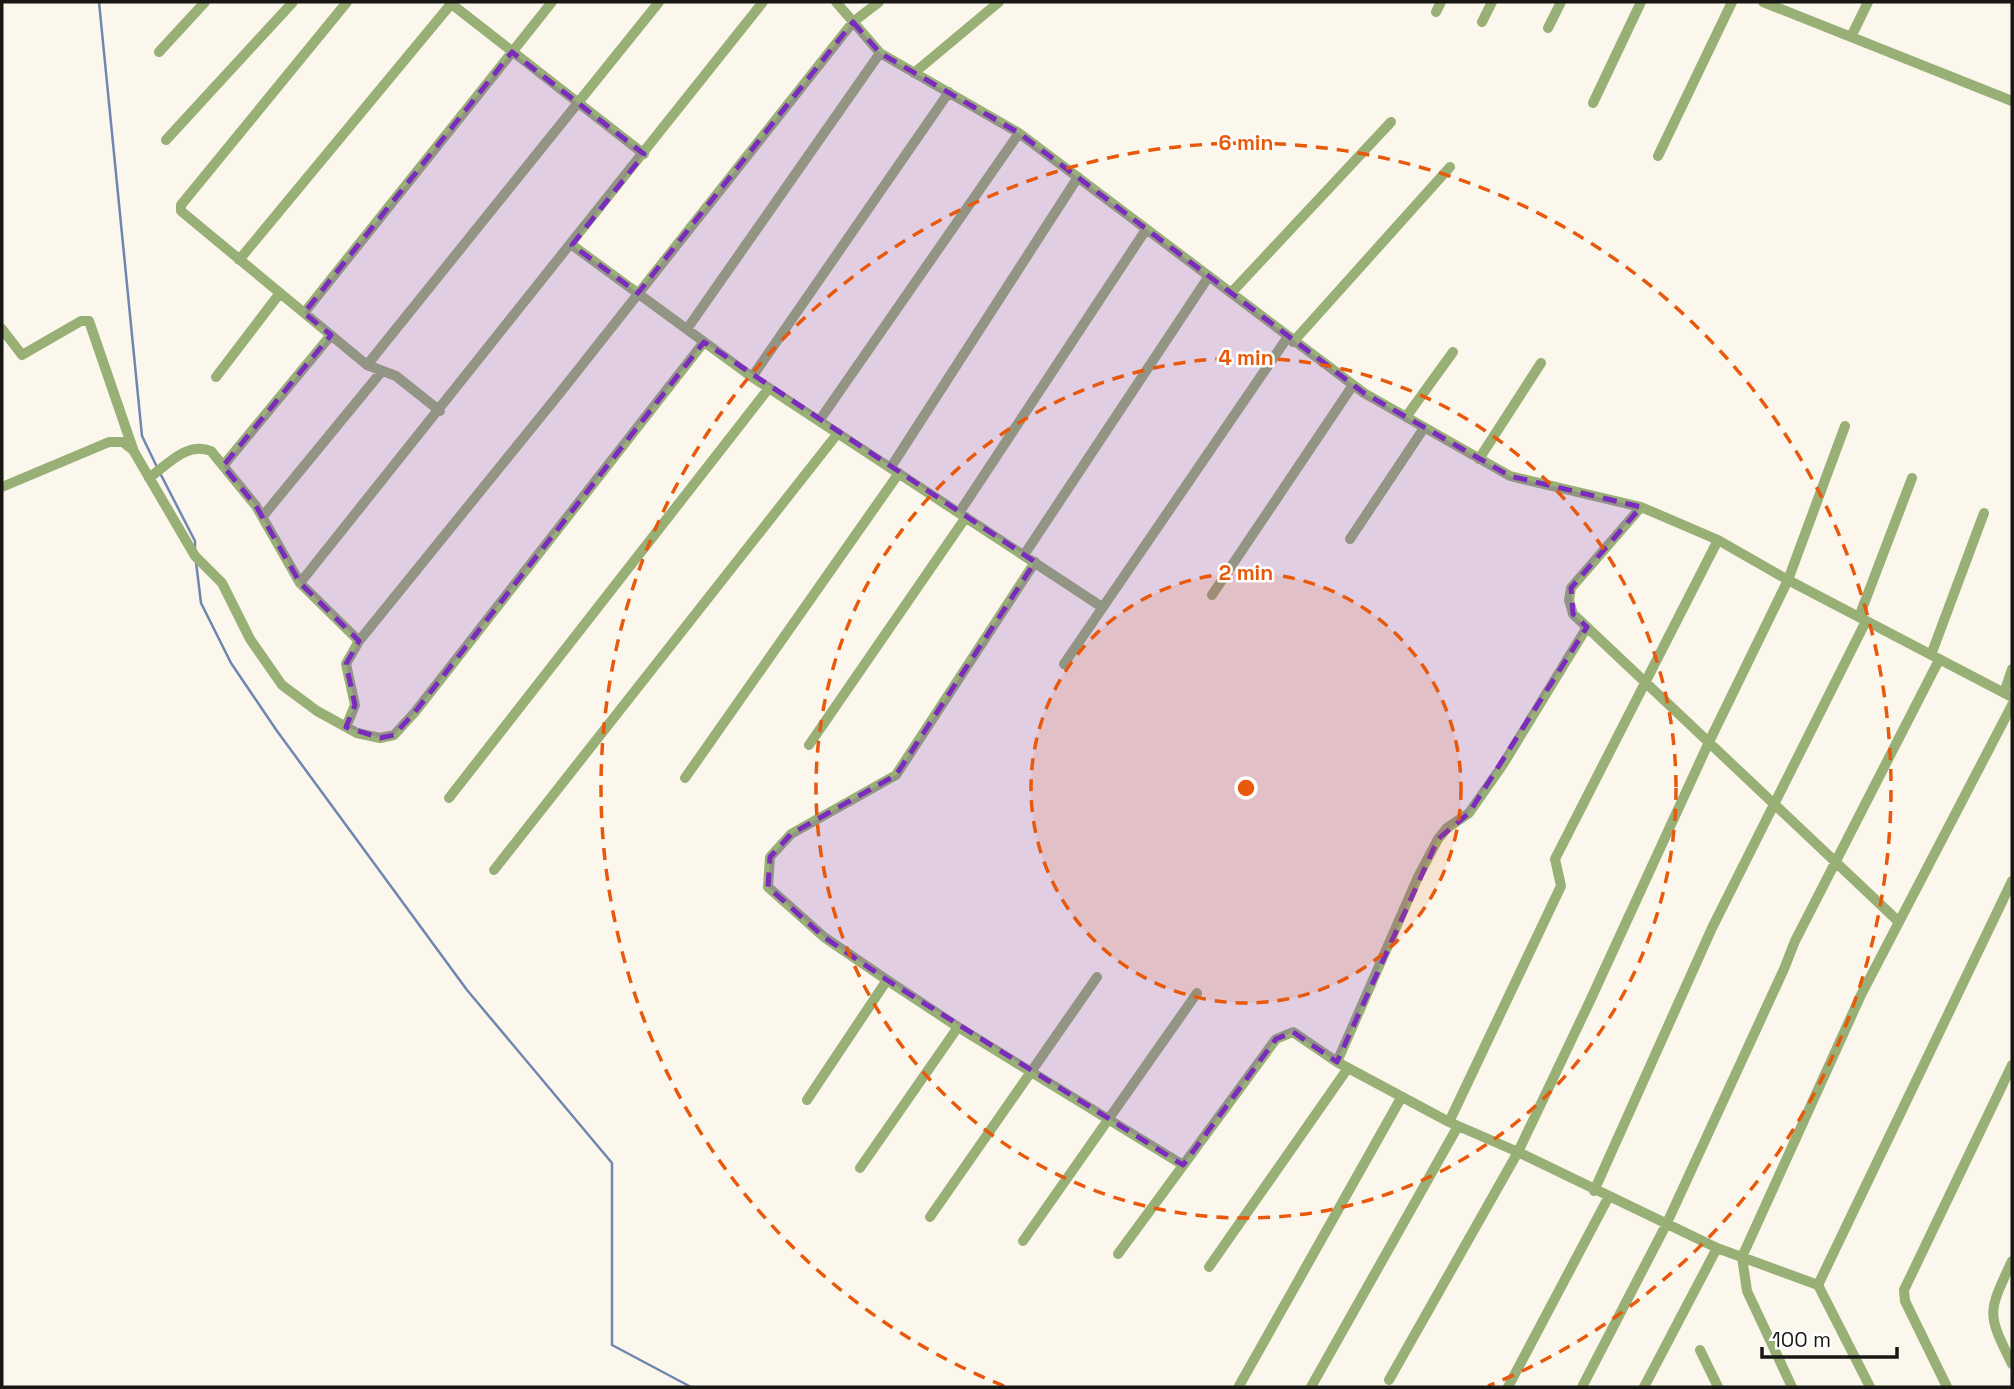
<svg xmlns="http://www.w3.org/2000/svg" width="2014" height="1389" font-family="'Space Grotesk',sans-serif">
  <rect width="100%" height="100%" fill="#fbf7ec"/>
  <g fill="none" stroke-linecap="round" stroke-linejoin="round">
    <path stroke="#6f86b0" stroke-width="2.5" d="M99 2 142 436 157 467
      M160 473 195 541V549
      M196 562 201 603 231 663 277 731 467 990 612 1163V1345L691 1387"/>
    <path stroke="#98af76" stroke-width="10" d="M347 2 181 205V211L367 365 396 376 440 411
      M449 2 644 154
      M836 2 880 53 1019 133 1364 393 1510 476 1641 507 1718 540 1788 580 2012 697
      M1763 2 2012 101
      M1436 12 1441 2
      M1482 22 1492 2
      M1548 28 1561 2
      M1851 37 1868 2
      M159 52 205 2
      M914 73 999 2
      M1593 103 1641 2
      M166 140 293 2
      M1658 156 1732 2
      M572 245 752 377 1102 607
      M239 260 451 4
      M1231 293 1391 122
      M304 313 552 2
      M2 329 22 355 81 321H89L133 449
      M687 329 880 53
      M1293 342 1450 167
      M367 365 659 2
      M216 377 280 293
      M752 377 949 92
      M1406 417 1453 352
      M819 421 1019 133
      M1479 459 1541 363
      M223 466 331 335
      M891 467 1078 177
      M149 478C167 465 187 441 211 451L256 506 300 583 359 641
      M2 487 109 442H123L133 450 195 556 222 583 250 639 282 685 317 711 357 733 380 738 394 735 415 712 704 342
      M1641 507 1571 588 1569 600 1573 614 1899 922
      M959 513 1145 231
      M263 516 382 371
      M1350 539 1424 428
      M1024 555 1209 276
      M1035 562 896 775 791 834 770 857 768 887 824 937 887 980 958 1027 1183 1165
      M300 583 763 2
      M1212 595 1353 385
      M1859 617 1912 478
      M1931 655 1984 513
      M1064 664 1287 338
      M2004 693 2012 669
      M346 727 355 705 346 664 359 641 559 394 853 22 879 2
      M809 745 966 517
      M685 778 899 473
      M449 798 769 388
      M494 870 838 433
      M1337 1062 1418 877 1438 839 1447 828 1469 813 1502 766 1587 627
      M807 1100 887 980
      M1449 1122 1561 886 1555 859 1718 540
      M860 1168 958 1027
      M1594 1191 1712 928 1866 621
      M930 1217 1097 977
      M1023 1241 1197 993
      M1118 1254 1276 1039 1293 1032 1337 1062 1449 1122 1518 1152 1717 1248 1818 1285 1870 1387
      M2012 1261C1987 1314 1987 1313 2012 1364
      M1209 1267 1348 1068
      M1818 1285 2012 881
      M1700 1350 1718 1387
      M1389 1380 1518 1152 1589 1003 1709 742 1788 580 1845 426
      M1239 1386 1401 1098
      M1311 1387 1458 1126
      M1508 1387 1608 1198
      M1582 1387 1666 1225 1784 969 1795 941 1939 660
      M1644 1387 1717 1248
      M1792 1387 1747 1291 1742 1257 1861 995 2012 705
      M1947 1387 1905 1301 1904 1290 2012 1065"/>
  </g>
  <path fill="#7b2cbf" fill-opacity="0.2" stroke="#7b2cbf" stroke-width="5" stroke-dasharray="14 9" stroke-linejoin="round" d="M853 22 880 53 1019 133 1364 393 1510 476 1641 507 1571 588 1573 614 1587 627 1469 813 1438 839 1337 1062 1293 1032 1276 1039 1183 1165 887 980 824 937 768 887 770 857 791 834 896 775 1035 562 704 342 415 712 394 735 380 738 346 727 355 705 346 664 359 641 300 583 256 506 223 466 331 335 304 313 512 52 644 154 572 245 638 293Z"/>
  <circle cx="1246" cy="788" r="215" fill="#e8590c" fill-opacity=".12"/>
  <g fill="none" stroke="#e8590c" stroke-width="3.5" stroke-dasharray="12 9">
    <circle cx="1246" cy="788" r="215"/>
    <circle cx="1246" cy="788" r="430"/>
    <path d="M1004 1386A645 645 0 1 1 1488 1386"/>
  </g>
  <circle cx="1246" cy="788" r="10" fill="#e8590c" stroke="#fff" stroke-width="3.5"/>
  <g font-size="21" text-anchor="middle" font-weight="bold" fill="#e8590c" stroke="#fff" stroke-width="5" stroke-linejoin="round" paint-order="stroke">
    <text x="1246" y="150">6 min</text>
    <text x="1246" y="365">4 min</text>
    <text x="1246" y="580">2 min</text>
  </g>
  <rect width="2014" height="1389" fill="none" stroke="#191713" stroke-width="7"/>
  <path d="M1762 1347v10h135v-10" fill="none" stroke="#191713" stroke-width="3.5"/>
  <text x="1772" y="1347" font-size="21" fill="#191713" stroke="#ffffff" stroke-width="5" paint-order="stroke">100 m</text>
</svg>
